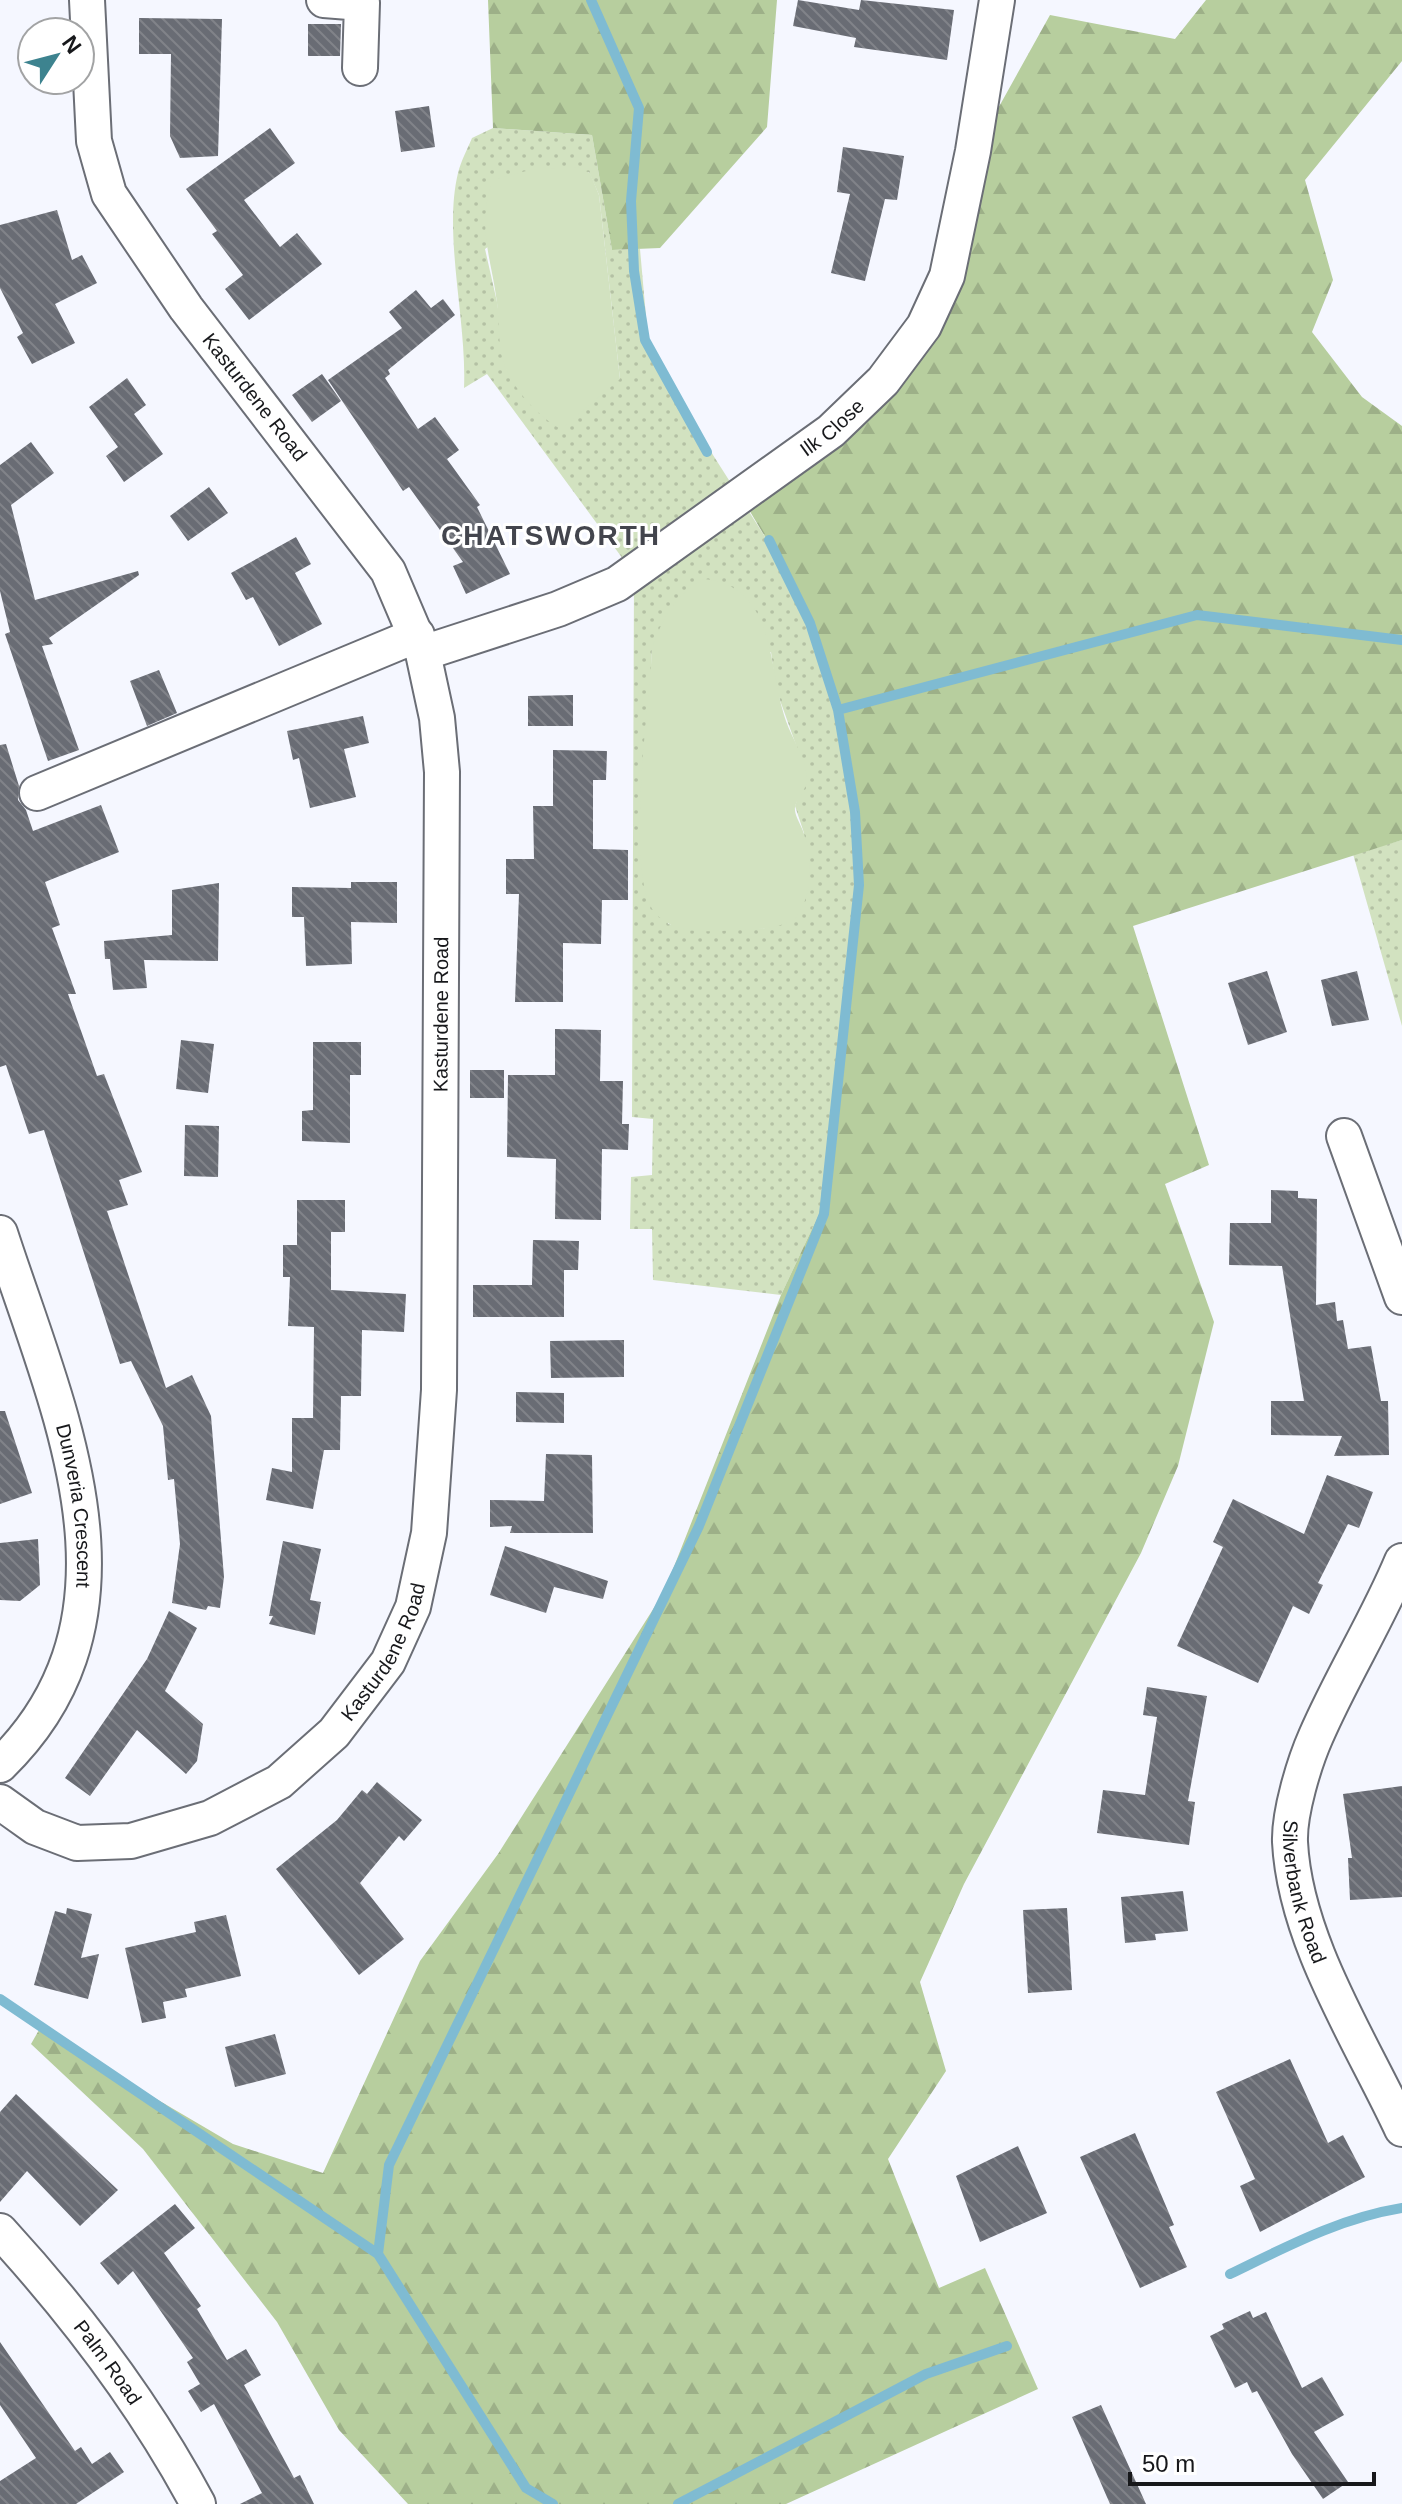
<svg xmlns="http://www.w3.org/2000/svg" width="1402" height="2504" font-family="Helvetica,sans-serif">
  <defs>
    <pattern id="grass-dots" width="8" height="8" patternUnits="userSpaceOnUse" patternTransform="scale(2)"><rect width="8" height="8" fill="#d2e2c0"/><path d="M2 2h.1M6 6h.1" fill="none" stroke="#b4c1a4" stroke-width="1.8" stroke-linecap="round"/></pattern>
    <pattern id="forest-firs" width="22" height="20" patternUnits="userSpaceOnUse" patternTransform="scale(2)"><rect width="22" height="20" fill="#b7ce9e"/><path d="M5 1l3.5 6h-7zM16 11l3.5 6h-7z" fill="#9db088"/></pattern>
    <pattern id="building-back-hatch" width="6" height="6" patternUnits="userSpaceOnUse" patternTransform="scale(2)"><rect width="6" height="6" fill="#696c74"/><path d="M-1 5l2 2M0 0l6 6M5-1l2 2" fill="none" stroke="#818389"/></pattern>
  </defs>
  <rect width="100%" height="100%" fill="#f5f7ff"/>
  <path fill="url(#grass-dots)" fill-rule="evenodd" d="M493 128 592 135 612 250 640 249 648 339 713 455 767 540 808 625 835 711 851 809 857 886 819 1214 781 1295 653 1280 652 1229H630L631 1177 652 1175 653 1119 632 1117 634 574 487 374 464 388C467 321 443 235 458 173 461 161 467 150 472 138ZM589 172 599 195 620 379 507 370 497 302 485 249ZM652 649 771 652 776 689 806 773 795 806 804 833 766 928 706 931 668 924 650 701Z
    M1402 840V1026L1353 854Z"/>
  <path fill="url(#forest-firs)" d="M488 0H777L767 127 660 248 612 250 592 135 493 128Z
    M1206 0H1402V61L1305 180 1333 280 1312 332 1362 397 1402 426V840L1133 926 1209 1165 1165 1184 1214 1322 1178 1466 1141 1553 964 1884 920 1982 946 2071 888 2159 939 2288 985 2268 1038 2389 786 2504H408L339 2430 277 2322 143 2149 31 2044 39 2030 233 2144 323 2173 420 1961 498 1854 664 1592 781 1295 819 1214 857 886 851 809 835 711 808 625 767 540 742 498 926 330 976 148 1050 15 1175 39Z"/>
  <path fill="#d2e2c0" d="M576 167 590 173 599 195 620 379 561 429C539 417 518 394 507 371 497 351 500 325 497 303 491 255 477 231 492 180L530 170Z
    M704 579C775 586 768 664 784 715 790 736 806 757 807 779 807 790 797 797 795 807 794 815 800 823 803 831 813 859 814 894 795 919 772 932 743 929 718 931 695 932 672 931 656 914 623 879 650 702 652 649 660 622 677 592 704 579Z"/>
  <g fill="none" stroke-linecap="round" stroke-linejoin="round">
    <path stroke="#7fbbd2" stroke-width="10" d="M591 0 639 108 631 201 634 271 645 340 707 452
      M838 710 1197 615 1402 640
      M0 1999 378 2254
      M1230 2274C1286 2247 1340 2218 1402 2208
      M553 2504 526 2488 378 2254 389 2165 699 1526 824 1214 859 885 855 812 838 710 810 623 769 540
      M678 2504 926 2374 1007 2346"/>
  </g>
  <path fill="url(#building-back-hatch)" d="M798 0 859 10 861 0 954 10 947 60 854 47 856 38 793 26Z
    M139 18 222 19 218 156 180 158 170 136 171 54H139Z
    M308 24H341L340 56H308Z
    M429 106 435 147 401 152 395 111Z
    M270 128 295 163 244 200 280 247 297 233 322 264 249 320 225 289 243 275 212 234 217 231 186 189Z
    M843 147 904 156 897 200 885 199 865 281 831 273 850 194 837 192Z
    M57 210 72 260 82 255 97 283 55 304 75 343 32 364 17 337 23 333 0 288V225Z
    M416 290 431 308 443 299 455 315 388 370 390 374 385 378 418 429 435 417 459 450 447 459 480 505 477 507 510 574 466 594 453 566 463 562 409 487 403 491 328 380 402 328 389 312Z
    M322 374 341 401 312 422 292 395Z
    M127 378 146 405 134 414 163 454 124 482 106 456 118 447 89 407Z
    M31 442 54 473 11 505 35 600 138 571 139 575 49 638 53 644 42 646 79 750 48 761 5 634 10 632 0 591V465Z
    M209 487 228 513 188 541 170 516Z
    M296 537 311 564 295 573 322 624 279 646 253 597 246 600 231 573Z
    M159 670 177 713 147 726 130 681Z
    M573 695V726H528V696Z
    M363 716 369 743 344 749 356 797 310 808 299 758 293 760 287 731Z
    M6 744 19 786 18 800 26 810 33 831 101 805 119 852 45 882 60 925 52 928 76 994H68L97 1076 104 1074 142 1172 119 1180 128 1205 107 1211 166 1388 192 1375 211 1416 224 1577 220 1608 208 1606 206 1610 172 1603 180 1544 174 1479 168 1480 163 1426 131 1361 120 1364 44 1130 29 1134 6 1065 0 1067V745Z
    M553 750 607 751 606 780H593V849L628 850V900H602L601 944 563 943V1002H515L519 894H506V859H534L533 806H553Z
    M351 882H397V923L351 922 352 964 306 966 304 917H292V887L351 888Z
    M219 883 218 961 144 960 147 988 113 990 110 959H105L104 941 172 935V890Z
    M1267 971 1287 1032 1248 1045 1228 983Z
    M1357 971 1369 1020 1332 1026 1321 980Z
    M555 1029 601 1030 600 1081H623L622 1124H629L628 1150 602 1149 601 1220 555 1219 556 1159 507 1157 508 1075H555Z
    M181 1040 214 1044 208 1093 176 1089Z
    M313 1042H361V1075H350V1143L302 1141V1111L313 1110Z
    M470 1070H504V1098H470Z
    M185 1125 219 1126 218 1177 184 1176Z
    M1271 1190 1298 1191V1198L1317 1199 1316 1305 1335 1302 1337 1321 1343 1320 1348 1349 1371 1346 1381 1401H1388L1389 1455 1334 1456 1342 1436 1271 1435V1401H1304L1282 1266 1229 1265 1230 1223H1271Z
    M297 1200H345V1232H331V1290L406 1294 404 1332 362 1330 361 1396H341L340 1450H324L313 1509 266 1500 272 1468 292 1472V1418H313L314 1327 288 1326 290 1277H283V1245H297Z
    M533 1240 579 1241 578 1270H564V1317H473V1285H532Z
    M624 1340V1377L551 1378 550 1341Z
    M516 1392 564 1393V1423L516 1422Z
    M0 1411H5L32 1493 0 1504Z
    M546 1454 592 1455 593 1533H510L512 1526 490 1527V1500L544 1501Z
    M1327 1475 1373 1492 1359 1528 1348 1524 1318 1583 1323 1585 1309 1614 1293 1606 1258 1683 1177 1646 1223 1547 1213 1542 1233 1499 1304 1534Z
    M38 1539 40 1585 20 1601 0 1600V1543Z
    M283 1541 321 1549 310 1600 321 1602 315 1635 269 1624 273 1616H269Z
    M505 1546 608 1581 603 1599 554 1587 546 1613 490 1595Z
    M169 1611 197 1628 165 1691 203 1724 197 1761 186 1774 137 1730 90 1796 65 1778 147 1659Z
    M1147 1687 1207 1696 1188 1801 1195 1802 1189 1845 1097 1833 1103 1790 1145 1795 1157 1717 1143 1715Z
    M377 1782 422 1820 404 1841 399 1836 360 1883 404 1939 359 1975 276 1869 337 1820 362 1790 367 1794Z
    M1402 1786V1897L1350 1900 1348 1858H1352L1343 1794Z
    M1183 1891 1188 1931 1155 1934 1156 1940 1125 1943 1121 1897Z
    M67 1908 92 1914 81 1958 99 1954 88 1999 34 1985 55 1911 66 1914Z
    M1067 1908 1072 1990 1028 1993 1023 1910Z
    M226 1915 241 1976 185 1989 187 1997 163 2002 166 2018 142 2023 125 1948 196 1932 194 1922Z
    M275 2034 286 2074 235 2087 225 2047Z
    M1290 2059 1328 2143 1343 2135 1365 2177 1260 2232 1240 2186 1255 2179 1216 2092Z
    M16 2094 118 2190 80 2226 27 2171 0 2202V2112Z
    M1135 2133 1174 2225 1169 2227 1187 2267 1140 2288 1080 2157Z
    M1018 2146 1047 2213 980 2242 956 2176Z
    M175 2204 195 2228 164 2253 201 2306 197 2309 227 2360 246 2349 261 2375 244 2385 294 2478 300 2475 314 2504H240L262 2493 214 2404 201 2412 188 2391 200 2384 187 2362 193 2358 133 2271 118 2285 100 2263Z
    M1250 2311 1253 2318 1266 2312 1302 2388 1322 2377 1344 2415 1314 2432 1348 2482 1323 2499 1292 2454 1257 2391 1252 2393 1247 2382 1235 2388 1210 2336 1224 2329 1222 2324Z
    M0 2342 75 2451 81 2447 92 2464 110 2452 124 2472 76 2504H0V2481L36 2458 0 2405Z
    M1101 2405 1146 2504H1110L1072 2417Z"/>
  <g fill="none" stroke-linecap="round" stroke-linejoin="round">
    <defs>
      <g id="minor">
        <path d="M324 0 362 3 360 68"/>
        <path id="s1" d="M423 653 558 609 617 584 831 431 883 381 924 326 947 276 973 151 997 0"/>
        <path d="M37 793 417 635"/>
        <path d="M1344 1136 1402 1297"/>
        <path id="s2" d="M0 1233C56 1406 157 1613 0 1765"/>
        <path id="s3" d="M1402 1561C1377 1621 1342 1676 1316 1736 1304 1763 1289 1813 1290 1842 1295 1941 1361 2041 1402 2129"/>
        <path id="s4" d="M0 1802 35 1827 77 1843 131 1841 210 1818 279 1782 334 1733 388 1662 413 1607 429 1533 439 1390 442 772 437 718 423 653 388 571 186 308 109 194 94 141 87 0"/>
        <path id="s5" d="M0 2231C77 2315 144 2403 198 2504"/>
      </g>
    </defs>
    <use href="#minor" stroke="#6b6e76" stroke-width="38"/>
    <use href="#minor" stroke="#fff" stroke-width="34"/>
  </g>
  <g text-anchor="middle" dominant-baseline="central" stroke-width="6" stroke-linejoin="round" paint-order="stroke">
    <g font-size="20" fill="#17181b" stroke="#fff">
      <text transform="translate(255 397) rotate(52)">Kasturdene Road</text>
      <text stroke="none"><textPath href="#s1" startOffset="472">Ilk Close</textPath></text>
      <text stroke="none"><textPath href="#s4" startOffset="1120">Kasturdene Road</textPath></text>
      <text stroke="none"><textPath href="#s2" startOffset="284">Dunveria Crescent</textPath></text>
      <text stroke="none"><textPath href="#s4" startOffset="472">Kasturdene Road</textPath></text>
      <text stroke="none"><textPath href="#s3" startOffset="356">Silverbank Road</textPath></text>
      <text stroke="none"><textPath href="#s5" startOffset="170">Palm Road</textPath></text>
    </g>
    <g font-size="28" font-weight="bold" letter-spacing="2" fill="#43454d" stroke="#fff">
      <text x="551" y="535">CHATSWORTH</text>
    </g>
  </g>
  <g transform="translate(56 56) rotate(54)"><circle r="38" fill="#ffffff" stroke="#a2a3a4" stroke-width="2"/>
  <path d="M0-6L14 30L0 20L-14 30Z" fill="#3d838f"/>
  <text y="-12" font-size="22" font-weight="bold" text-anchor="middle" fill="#17181b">N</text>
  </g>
  <path d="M1130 2472v12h244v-12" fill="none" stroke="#17181b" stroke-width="4"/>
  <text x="1142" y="2472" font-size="24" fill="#17181b" stroke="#ffffff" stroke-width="6" paint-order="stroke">50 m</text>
</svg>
